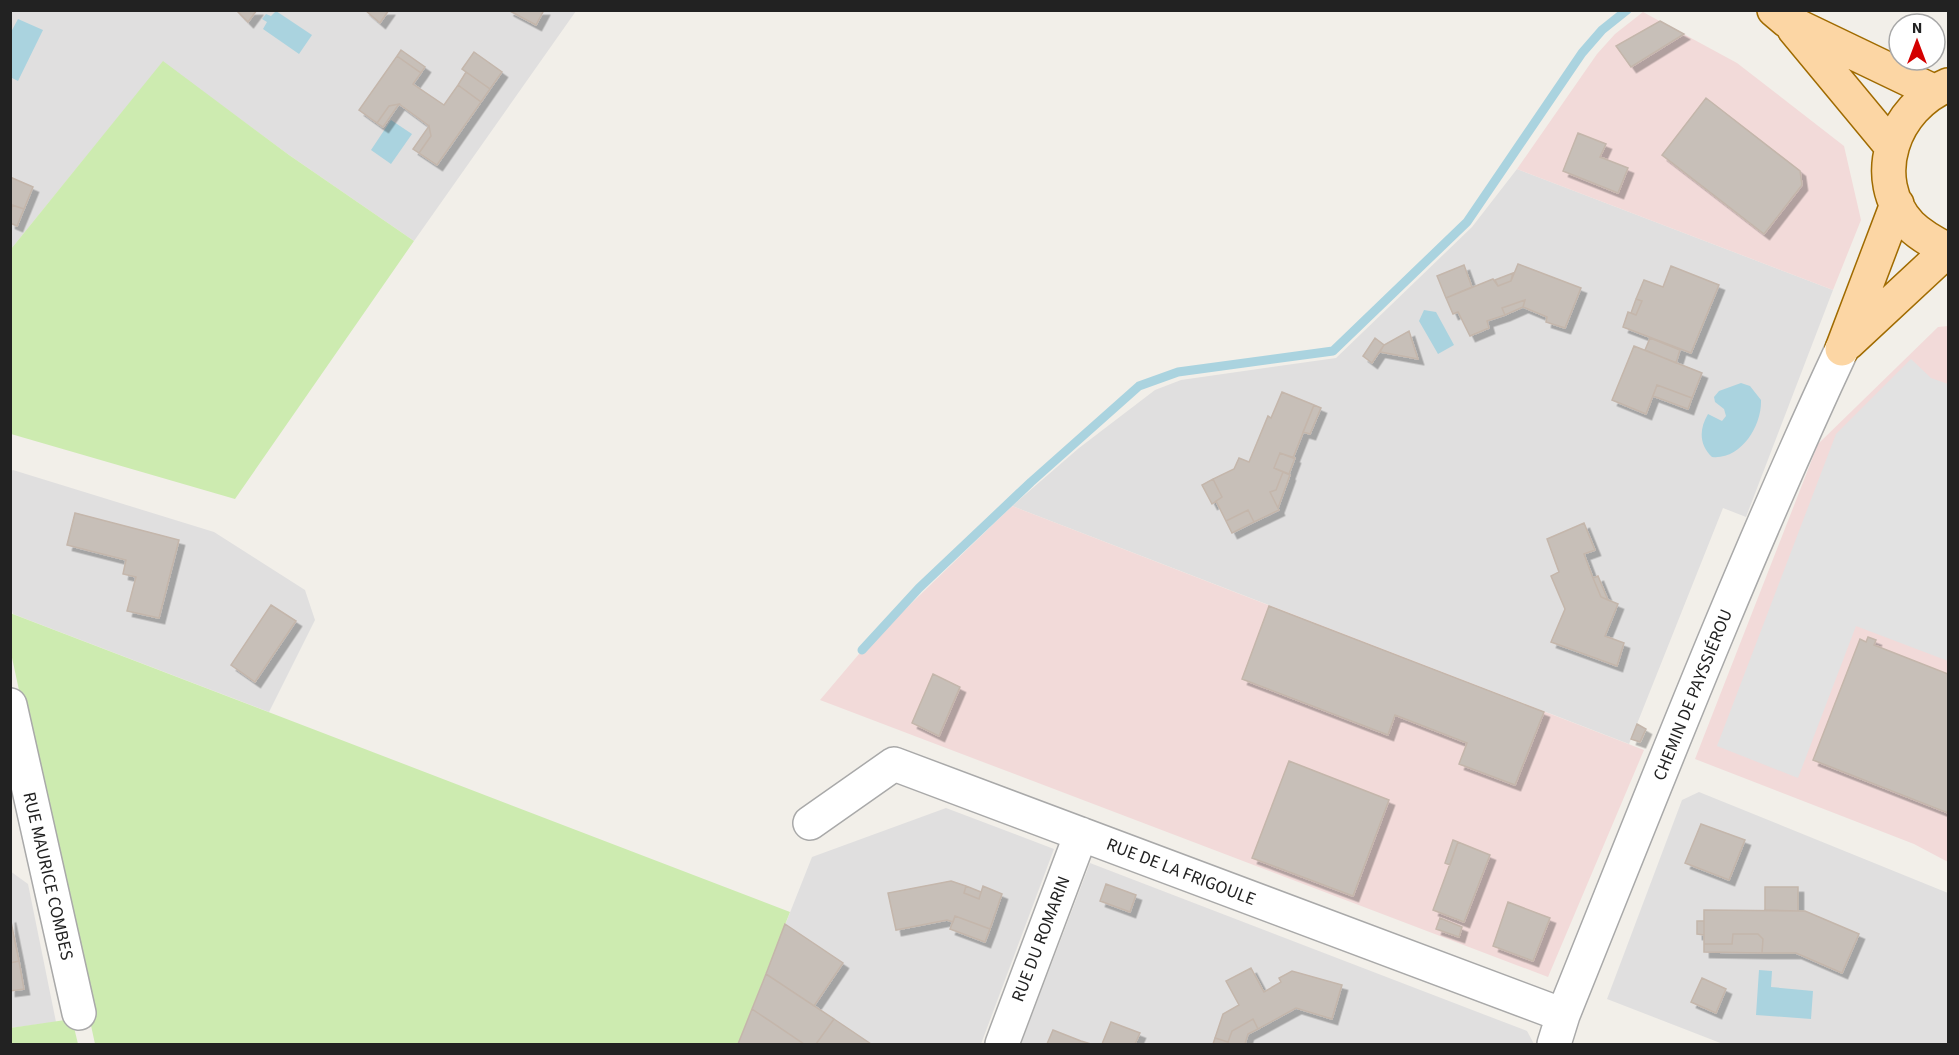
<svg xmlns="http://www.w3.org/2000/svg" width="1959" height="1055" font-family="'Source Sans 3',sans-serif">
  <defs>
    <filter id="shadow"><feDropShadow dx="5.5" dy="5.5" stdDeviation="0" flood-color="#0004"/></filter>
  </defs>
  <rect width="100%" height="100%" fill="#f2efe9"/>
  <path fill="#e0dfdf" d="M11 11H576L414 241 289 155 163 62 11 249Z
    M1517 169 1833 290 1746 517 1723 508 1629 744 1012 506 1079 448 1155 390 1181 380 1336 358 1472 227Z
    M13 470 214 532 305 590 315 620 269 712 13 614 10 602V472Z
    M1699 792 1948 893V1044H1723L1607 999 1682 800Z
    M946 808 1054 849 981 1044H738L812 857Z
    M1090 863 1527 1031 1534 1044H1021Z
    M10 871 28 884 56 1022 11 1028Z"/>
  <path fill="#f2dad9" d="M1643 12 1737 63 1844 146 1861 220 1833 290 1517 169 1597 54 1615 34Z
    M1948 326V862L1914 844 1695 759 1818 444 1938 327Z
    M1012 506 1644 750 1548 977 820 700 859 654Z"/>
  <path fill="#cdebb0" d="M163 61 289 155 414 241 235 499 11 434V249Z
    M10 613 790 912 738 1044H95L11 653Z
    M72 1019 78 1044H11L10 1028Z"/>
  <path fill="#e2e2e2" d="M1911 359 1931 378 1948 384V661L1856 626 1798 778 1717 746 1836 434Z"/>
  <path fill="#aad3df" d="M276 11 312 35 299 54 263 29 267 22 262 19 266 14 271 16Z
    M18 19 43 30 18 81 10 77 11 32Z
    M391 120 412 134 391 164 371 150Z
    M1424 310 1436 312 1454 345 1438 354 1419 321Z
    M1741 383 1750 386 1761 400C1762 426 1741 460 1712 457 1699 445 1699 429 1708 414L1722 421 1726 416 1724 409 1715 402 1714 397 1719 391Z
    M1759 970 1772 971 1771 987 1813 991 1811 1019 1756 1015Z"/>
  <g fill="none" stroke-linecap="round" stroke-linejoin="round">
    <path stroke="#aad3df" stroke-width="9" d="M862 650 919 588 1031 482 1139 386 1178 372 1333 351 1467 222 1582 53 1602 30 1627 10"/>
  </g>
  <path fill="#c7bfb8" stroke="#c4b6ab" stroke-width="1.5" filter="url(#shadow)" d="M236 10H257L248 22Z
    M365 10H389L380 23Z
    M508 10H544L536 25Z
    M1660 21 1684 34 1631 67 1616 46Z
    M401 50 425 67 421 73 397 56Z
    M474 52 502 72 490 89 462 69Z
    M397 56 421 73 413 84 444 105 458 85 481 102 437 165 419 153 431 136 429 126 399 104 389 106 377 123 359 110Z
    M466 72 490 89 481 102 458 85Z
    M1706 98 1800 171 1802 185 1764 234 1662 155Z
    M399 104 383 127 377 123 389 106Z
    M429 126 431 136 419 153 413 149Z
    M1578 133 1606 144 1600 157 1628 168 1618 193 1563 171Z
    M10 177 33 187 24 209 12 205 10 208Z
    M12 205 24 209 17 226 10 223Z
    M1518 264 1581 288 1565 328 1546 322 1547 317 1523 307 1525 300 1502 308 1505 315 1487 321 1489 328 1470 336 1458 312 1453 314 1446 298 1493 279 1498 286 1511 281Z
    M1464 265 1472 287 1446 298 1437 276Z
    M1671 266 1719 285 1691 353 1623 327 1628 312 1636 315 1642 301 1636 299 1644 280 1663 287Z
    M1513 273 1511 281 1498 286 1495 280Z
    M1636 299 1642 301 1636 315 1631 313Z
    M1525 300 1523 307 1505 315 1502 308Z
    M1409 331 1418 359 1380 352 1384 345Z
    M1375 338 1384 345 1372 363 1363 356Z
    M1650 338 1680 350 1676 363 1645 350Z
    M1634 346 1702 373 1692 398 1657 385 1646 414 1612 400Z
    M1657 385 1692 398 1688 409 1653 396Z
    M1282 392 1314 405 1293 458 1280 453 1274 468 1283 472 1276 490 1270 492 1279 510 1254 522 1248 510 1226 521 1216 501 1222 497 1213 479 1234 469 1239 458 1249 462 1268 416 1271 418Z
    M1314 405 1321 408 1310 434 1303 432Z
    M1280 453 1295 458 1289 474 1274 468Z
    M1283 472 1290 475 1278 508 1270 492 1276 490Z
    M1213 479 1222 497 1212 504 1202 485Z
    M1248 510 1254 522 1232 533 1226 521Z
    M75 513 179 540 159 618 127 611 136 577 123 574 126 560 67 545Z
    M1584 523 1595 550 1584 554 1593 578 1601 597 1618 604 1605 636 1624 643 1617 666 1551 642 1565 609 1551 576 1559 572 1547 539Z
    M1598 576 1608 600 1601 597 1593 578Z
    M271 605 296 621 255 682 231 665Z
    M1269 606 1544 712 1515 785 1459 764 1467 743 1395 715 1388 735 1242 679Z
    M1868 637 1876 640 1874 645 1948 674V813L1813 760 1860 639 1866 642Z
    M933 674 960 687 939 736 912 723Z
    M1637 724 1646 729 1640 742 1631 739Z
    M1289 761 1389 800 1353 896 1252 858Z
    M1701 824 1745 840 1729 880 1685 863Z
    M1453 840 1458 842 1450 865 1445 863Z
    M1458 842 1490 855 1464 922 1433 910Z
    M951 881 966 886 964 893 979 899 983 886 1002 894 990 929 955 916 953 922 947 920 896 930 888 893Z
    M1106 884 1136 895 1130 912 1100 901Z
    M966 886 981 892 979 899 964 893Z
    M1765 887H1798V911L1765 910Z
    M1508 902 1550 918 1533 961 1493 946Z
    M1704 910 1805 911 1859 934 1842 973 1796 953H1762L1763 939 1758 934H1733L1732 944H1704Z
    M955 916 990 929 985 942 950 929Z
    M10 917 19 961 10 963Z
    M1440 918 1462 927 1459 937 1436 929Z
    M1697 921H1704V935L1697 934Z
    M785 924 843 963 814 1006 766 974Z
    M1733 934H1758L1763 939 1762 953 1704 952V944H1732Z
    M19 961 24 989 10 991V963Z
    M1251 968 1264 992 1281 982 1279 978 1292 971 1342 985 1332 1019 1296 1008 1258 1029 1253 1019 1232 1031 1228 1042 1215 1038 1223 1014 1239 1005 1226 981Z
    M766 974 834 1019 816 1044H804L752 1009Z
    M1702 978 1726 989 1716 1013 1691 1002Z
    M752 1009 804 1044H738Z
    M834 1019 871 1044H816Z
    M1253 1019 1258 1029 1248 1034 1245 1044H1213L1215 1038 1228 1042 1232 1031Z
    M1111 1022 1140 1033 1135 1044H1102Z
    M1053 1030 1081 1041 1091 1044H1047Z"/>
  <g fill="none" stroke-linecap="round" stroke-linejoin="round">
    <defs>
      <path id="minor" d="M10 705 79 1013
        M810 823 894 764 1563 1015
        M1002 1044 1081 834
        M1554 1044 1563 1015C1653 792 1740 567 1842 349"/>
      <path id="major" d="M1774 10 1787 21 1933 91
        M1794 29 1891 146
        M1948 85C1894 107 1867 178 1910 225 1921 236 1934 243 1948 250
        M1848 343 1948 250
        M1842 349 1897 204"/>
    </defs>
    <use href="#minor" stroke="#a9a9a9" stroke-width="36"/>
    <use href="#major" stroke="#a06b00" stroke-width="36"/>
    <use href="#minor" stroke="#fff" stroke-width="33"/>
    <use href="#major" stroke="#fcd6a4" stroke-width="33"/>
  </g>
  <g text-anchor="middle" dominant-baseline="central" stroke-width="6" stroke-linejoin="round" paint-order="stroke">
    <g font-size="18" fill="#222" stroke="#fff">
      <text transform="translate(1693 695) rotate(-68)">CHEMIN DE PAYSSIÉROU</text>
      <text transform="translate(1181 872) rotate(21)">RUE DE LA FRIGOULE</text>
      <text transform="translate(48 876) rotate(77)">RUE MAURICE COMBES</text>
      <text transform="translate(1041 939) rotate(-69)">RUE DU ROMARIN</text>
    </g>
  </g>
  <rect width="1959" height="1055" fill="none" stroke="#222222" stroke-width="24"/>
  <g transform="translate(1917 42)"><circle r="28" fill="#ffffff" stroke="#a7a7a7" stroke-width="1.5"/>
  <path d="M0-4.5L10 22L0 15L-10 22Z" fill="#d40000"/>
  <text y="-9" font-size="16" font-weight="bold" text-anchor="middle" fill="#222222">N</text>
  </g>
</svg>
